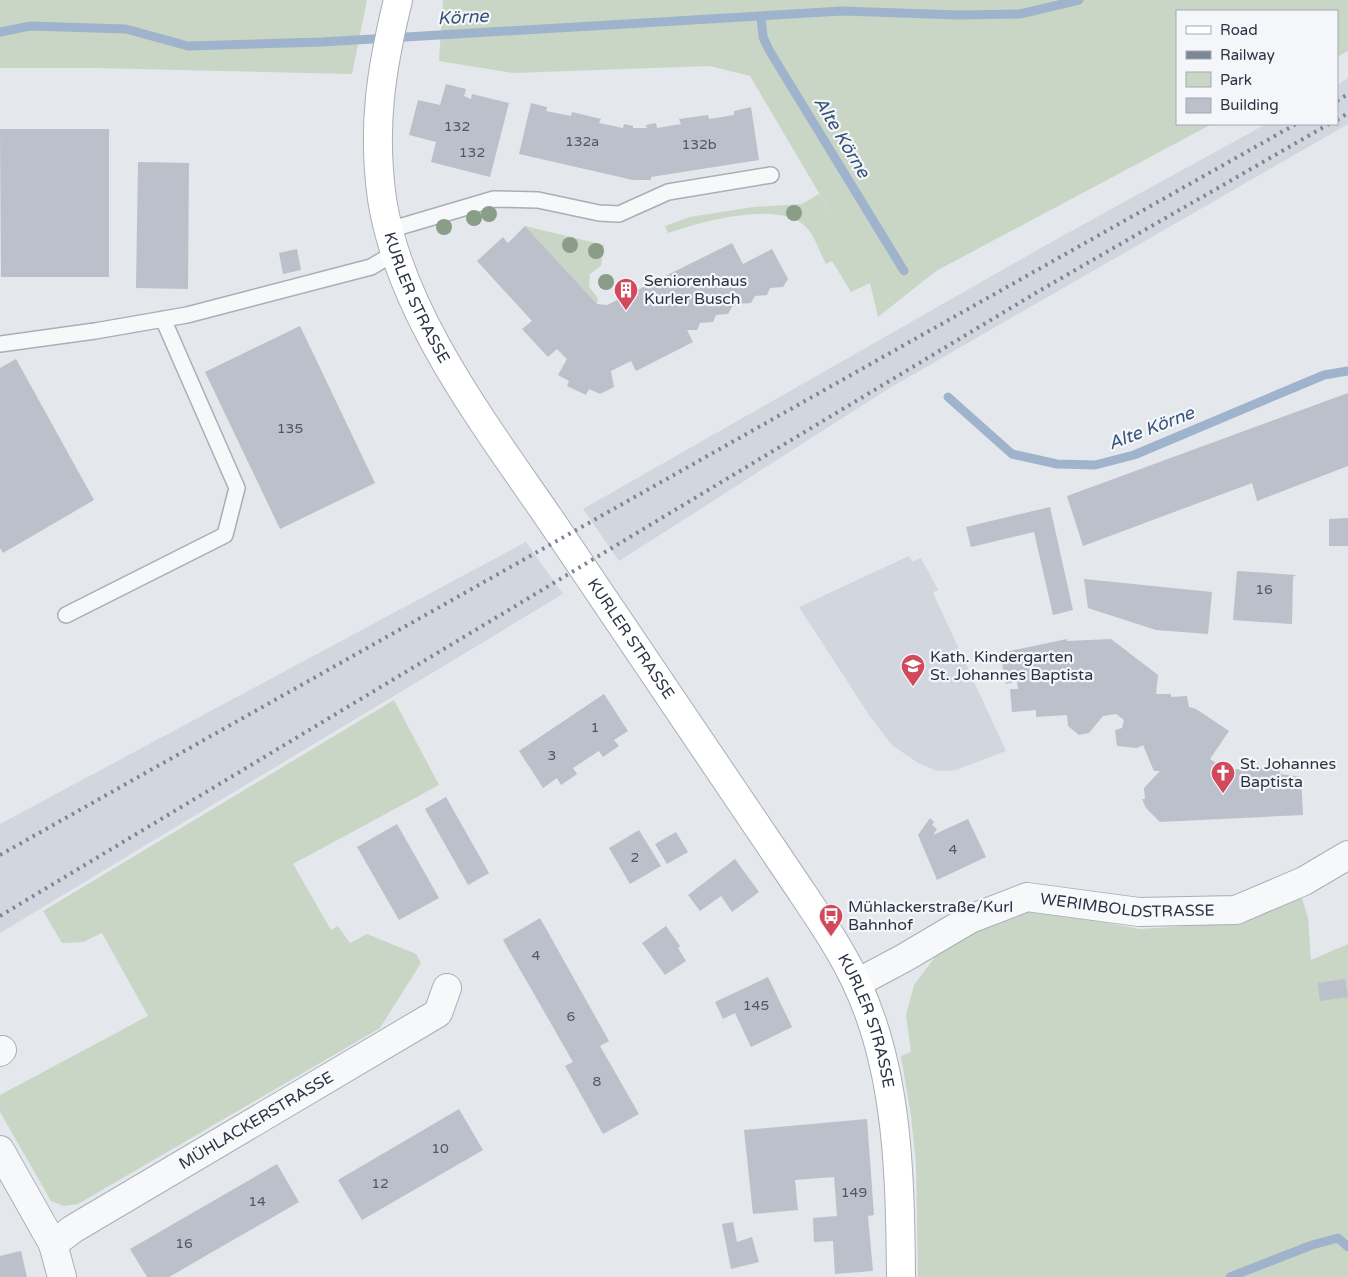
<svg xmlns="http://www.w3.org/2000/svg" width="1348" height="1277" font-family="'Varela Round',sans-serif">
  <rect width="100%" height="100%" fill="#e4e7ec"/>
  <path fill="#d2d6de" d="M1348 78V124L888 389 619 561 583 509 1055 240 1266 124H1337V85Z
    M526 542 563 594 0 933V824Z
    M909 556 912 562 921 558 938 590 933 593 1006 751 956 770 937 771 918 763 892 745 869 715 799 607Z"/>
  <path fill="#c9d6c5" d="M0 0H367L352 74 93 68H0Z
    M443 0H1348V51L1337 57V11H1177V124H1212L936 271 878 317 870 283 851 292 832 261 826 264C820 253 815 236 806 227 780 199 700 222 668 233L665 226 690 217 753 207 802 204 819 194 836 222 750 76 710 66 513 73 439 61Z
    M525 226 604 245 601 266 590 274 589 287 598 298 597 304Z
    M394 700 439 785 293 864 331 930 338 926 350 943 367 934 416 954 421 963 380 1028 78 1204 64 1206 51 1201 0 1112V1095L148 1016 102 933 83 942 62 943 43 911Z
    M1302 898 1308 918 1311 960 1348 944V1277H918L916 1164 911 1116 901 1056 911 1052 906 1015 914 985 938 953 978 928 1033 909 1140 929 1234 923Z"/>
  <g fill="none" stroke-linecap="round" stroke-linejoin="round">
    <path stroke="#9fb4cc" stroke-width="9" d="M761 17 763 37 769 50 904 271
      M0 32 30 26 126 29 188 46 322 42 842 11 960 15 1020 14 1079 0
      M948 397 1012 454 1057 464 1095 465 1134 455 1324 375 1348 371
      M1230 1277 1312 1245 1338 1238 1348 1247"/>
  </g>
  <path fill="#bbc0ca" d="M446 84 466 89 464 96 471 99 472 94 509 103 490 177 431 162 436 142 409 135 418 100 440 105Z
    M531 103 547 107 546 111 571 116 572 112 601 119 599 123 623 128 624 124 633 126V128H647L646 125 656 123 657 128 681 124 679 119 708 115 709 119 734 115V111L751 107 759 160 651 177V180H633L519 154Z
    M0 129H109V277H1Z
    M138 162 189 163 188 289 136 288Z
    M525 226 597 304 607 305 732 243 743 264 772 249 788 279 783 287 770 288 767 295 755 296 751 303 739 304 732 307 728 314 716 315 713 322 700 323 697 330H687L693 342 636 371 631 361 611 371 614 387 600 394 589 389 586 395 567 386 569 381 558 375 567 359 557 349 548 357 522 329 532 321 477 261 503 237 508 243Z
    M297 249 301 270 283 274 279 253Z
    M300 326 375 483 280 529 205 372Z
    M16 359 94 500 3 553 0 548V368Z
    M1348 393V466L1257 501 1252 483 1083 546 1067 496Z
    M1050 507 1073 610 1053 615 1034 532 971 547 966 527Z
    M1348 518V546H1329V519Z
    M1237 571 1296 575 1293 577 1292 624 1233 620Z
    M1084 579 1212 592 1208 634 1156 630 1088 608Z
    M1067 639V641L1111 639 1158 675 1156 694H1171V697L1187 696 1189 707 1196 709 1229 731 1210 759 1220 766V770L1279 767 1280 774 1301 777 1303 815 1160 822 1146 808 1142 799H1145L1144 788 1160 771H1154L1143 745 1137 748 1117 746 1115 730 1122 728 1124 720 1116 714 1103 716 1089 733 1079 735 1068 726 1067 715 1036 717V710L1012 712 1010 689H1018L1017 681 1006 684 1000 653Z
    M604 694 628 731 614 740 619 746 603 757 599 751 573 768 577 774 561 785 557 778 543 788 519 751Z
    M446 797 489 873 468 885 425 809Z
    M930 818 934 822 932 825 937 829 933 835 968 819 986 857 937 880 918 835Z
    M397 824 439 898 399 920 357 847Z
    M639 830 661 866 630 884 609 848Z
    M676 832 688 852 667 864 655 844Z
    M735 859 759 892 732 912 721 896 700 911 688 895Z
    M540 918 609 1041 600 1046 639 1114 603 1134 565 1066 573 1062 503 940Z
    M666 926 680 946 678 948 686 961 665 975 642 943Z
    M768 977 792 1027 751 1047 735 1013 723 1019 715 1002Z
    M1345 979 1348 997 1320 1001 1318 983Z
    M459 1109 483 1150 362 1220 338 1180Z
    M867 1119 874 1215 868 1216 873 1271 835 1274 833 1241 814 1242 813 1218 837 1216 834 1177 795 1180 798 1210 753 1214 744 1130Z
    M277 1164 299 1202 169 1277H147L130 1249Z
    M733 1222 737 1242 752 1237 759 1262 731 1269 722 1224Z
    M21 1251 27 1277H0V1256Z"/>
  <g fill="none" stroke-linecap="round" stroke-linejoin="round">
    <defs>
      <path id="service" d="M389 230 494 199 538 200 599 213 619 214 668 192 771 175
        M0 344 95 331 187 315 371 267 396 252
        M66 615 225 535 237 488 163 319"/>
      <g id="minor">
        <path id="s1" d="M857 983 904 958 970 919 1027 897 1139 912 1236 910 1304 881 1348 855"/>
        <path d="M0 1052 2 1050"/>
        <path d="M0 1150 53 1244"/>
        <path id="s2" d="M62 1277 53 1244 73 1229 438 1013 447 988"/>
      </g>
      <g id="secondary">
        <path id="s3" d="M398 0C381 70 372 127 382 199 401 321 495 437 562 537 639 651 716 765 793 879 815 912 839 946 856 982 899 1072 900 1180 901 1277"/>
      </g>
    </defs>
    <use href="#service" stroke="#a9aeb7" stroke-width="18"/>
    <use href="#minor" stroke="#a9aeb7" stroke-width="30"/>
    <use href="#secondary" stroke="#a9aeb7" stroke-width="30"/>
    <use href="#service" stroke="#f7f8fa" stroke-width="15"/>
    <use href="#minor" stroke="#f7f8fa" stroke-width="28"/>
    <use href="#secondary" stroke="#fff" stroke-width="28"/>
    <path stroke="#7d8696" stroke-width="4" stroke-dasharray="2.5 5" stroke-linecap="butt" d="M1337 101 1348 94
      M1337 120 1348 113
      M0 855 1296 124
      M0 916 1044 288 1329 124"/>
  </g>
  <g fill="#899d89">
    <circle cx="794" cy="213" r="8"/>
    <circle cx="489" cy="214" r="8"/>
    <circle cx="474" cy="218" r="8"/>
    <circle cx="444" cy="227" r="8"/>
    <circle cx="570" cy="245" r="8"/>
    <circle cx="596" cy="251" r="8"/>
    <circle cx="606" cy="282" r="8"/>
  </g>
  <defs>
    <symbol id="building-pin" viewBox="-11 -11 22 30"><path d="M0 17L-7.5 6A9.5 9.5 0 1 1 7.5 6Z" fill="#d1495b" stroke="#f4f6f9"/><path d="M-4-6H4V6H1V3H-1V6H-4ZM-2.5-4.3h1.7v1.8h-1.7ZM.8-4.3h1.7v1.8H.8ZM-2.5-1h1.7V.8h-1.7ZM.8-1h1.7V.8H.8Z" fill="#fff"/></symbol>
    <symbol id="school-pin" viewBox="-11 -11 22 30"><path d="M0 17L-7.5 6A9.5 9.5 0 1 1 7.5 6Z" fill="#d1495b" stroke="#f4f6f9"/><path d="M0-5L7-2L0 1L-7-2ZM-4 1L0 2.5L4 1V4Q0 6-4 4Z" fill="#fff"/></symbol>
    <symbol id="church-pin" viewBox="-11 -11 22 30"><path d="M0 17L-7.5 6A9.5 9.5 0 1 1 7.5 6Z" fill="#d1495b" stroke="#f4f6f9"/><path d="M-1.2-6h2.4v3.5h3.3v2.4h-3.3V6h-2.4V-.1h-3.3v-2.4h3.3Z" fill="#fff"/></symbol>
    <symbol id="bus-pin" viewBox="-11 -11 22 30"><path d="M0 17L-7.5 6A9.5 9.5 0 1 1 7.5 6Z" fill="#d1495b" stroke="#f4f6f9"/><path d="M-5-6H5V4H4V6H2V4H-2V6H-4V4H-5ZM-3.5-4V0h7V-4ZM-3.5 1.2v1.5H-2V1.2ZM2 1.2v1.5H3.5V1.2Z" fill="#fff"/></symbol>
  </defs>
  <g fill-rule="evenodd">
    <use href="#building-pin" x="612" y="276" width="28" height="38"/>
    <use href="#school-pin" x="899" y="652" width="28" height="38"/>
    <use href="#church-pin" x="1209" y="759" width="28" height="38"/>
    <use href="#bus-pin" x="817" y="902" width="28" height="38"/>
  </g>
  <g text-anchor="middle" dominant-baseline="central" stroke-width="4.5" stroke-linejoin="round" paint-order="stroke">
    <g font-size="14" fill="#4f5766">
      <text x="457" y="126">132</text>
      <text x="582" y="141">132a</text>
      <text x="699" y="144">132b</text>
      <text x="472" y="152">132</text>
      <text x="290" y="428">135</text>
      <text x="1264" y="589">16</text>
      <text x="595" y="727">1</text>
      <text x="552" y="755">3</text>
      <text x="953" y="849">4</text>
      <text x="635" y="857">2</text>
      <text x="536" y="955">4</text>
      <text x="756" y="1005">145</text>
      <text x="571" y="1016">6</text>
      <text x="597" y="1081">8</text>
      <text x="440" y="1148">10</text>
      <text x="380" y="1183">12</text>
      <text x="854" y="1192">149</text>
      <text x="257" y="1201">14</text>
      <text x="184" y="1243">16</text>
    </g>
    <g font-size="16" fill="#2b3445" stroke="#f4f6f9" text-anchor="start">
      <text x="644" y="281">Seniorenhaus<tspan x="644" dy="18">Kurler Busch</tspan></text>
      <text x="930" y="657">Kath. Kindergarten<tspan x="930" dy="18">St. Johannes Baptista</tspan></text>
      <text x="1240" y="764">St. Johannes<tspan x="1240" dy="18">Baptista</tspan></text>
      <text x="848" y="907">Mühlackerstraße/Kurl<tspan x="848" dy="18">Bahnhof</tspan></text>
    </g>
    <g font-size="16" fill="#2b3445" stroke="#f4f6f9">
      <text stroke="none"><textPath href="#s3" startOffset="306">KURLER STRASSE</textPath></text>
      <text stroke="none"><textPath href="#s3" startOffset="710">KURLER STRASSE</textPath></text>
      <text stroke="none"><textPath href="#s1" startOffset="292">WERIMBOLDSTRASSE</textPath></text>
      <text stroke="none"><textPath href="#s3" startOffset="1161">KURLER STRASSE</textPath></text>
      <text stroke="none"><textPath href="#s2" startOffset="272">MÜHLACKERSTRASSE</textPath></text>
    </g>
    <g font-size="18" font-style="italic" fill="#34527a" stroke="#f4f6f9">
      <text transform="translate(463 17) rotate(-3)">Körne</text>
      <text transform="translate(842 137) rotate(59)">Alte Körne</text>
      <text transform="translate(1151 428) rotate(-21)">Alte Körne</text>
    </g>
  </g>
  <rect x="1176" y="10" width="162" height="115" fill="#f4f6f9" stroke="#a4a8b1"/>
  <rect x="1186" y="26" width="25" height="8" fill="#ffffff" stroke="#a4a8b1"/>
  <text x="1220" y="35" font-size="15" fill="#2b3445">Road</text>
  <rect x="1186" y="51" width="25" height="8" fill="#7d8696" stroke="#a4a8b1"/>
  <text x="1220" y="60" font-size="15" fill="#2b3445">Railway</text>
  <rect x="1186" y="72" width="25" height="15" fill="#c9d6c5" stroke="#a4a8b1"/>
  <text x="1220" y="85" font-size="15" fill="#2b3445">Park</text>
  <rect x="1186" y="98" width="25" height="15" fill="#bbc0ca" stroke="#a4a8b1"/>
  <text x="1220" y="110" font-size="15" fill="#2b3445">Building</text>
</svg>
